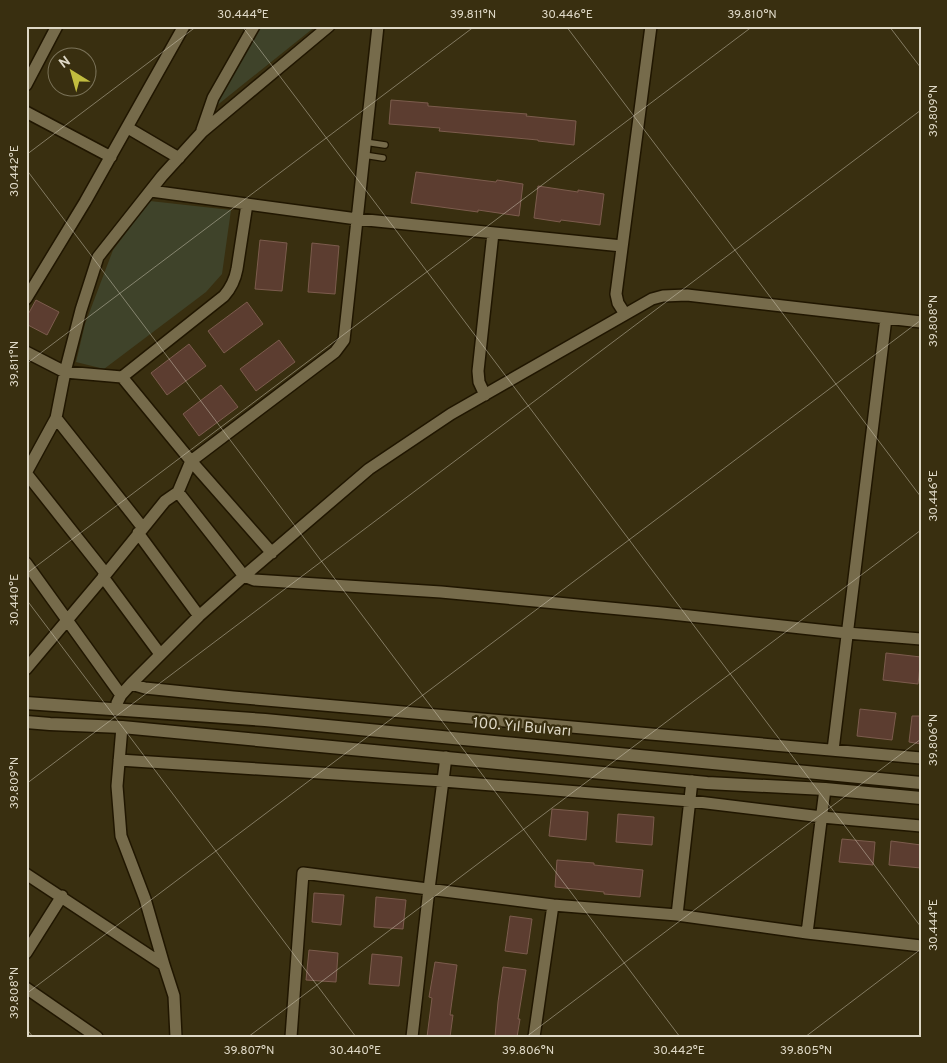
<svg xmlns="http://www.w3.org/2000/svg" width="947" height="1063" font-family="Overpass,sans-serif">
  <rect width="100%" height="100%" fill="#392f10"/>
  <path fill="#3f432a" d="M259 26H316L215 107Z
    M150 201 231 210 222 274 206 292 104 369 76 362 85 324 113 250Z"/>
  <path fill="#5c3d30" stroke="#7c5c4d" d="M391 100 428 103V106L527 114 526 116 576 121 574 145 538 141V140L439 131 440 128 389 124Z
    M416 172 496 182 497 180 523 184 519 216 478 210V212L411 203Z
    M538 186 578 192V190L604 194 600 225 561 220 560 222 534 218Z
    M260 240 287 243 282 291 255 289Z
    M312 243 339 246 335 294 308 292Z
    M36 300 59 312 47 335 26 324V318Z
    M247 302 263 324 224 353 208 331Z
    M279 340 295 362 256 391 240 369Z
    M189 344 206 366 167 395 151 373Z
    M221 385 238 407 199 436 183 414Z
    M886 653 921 657 918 684 883 680Z
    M860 709 896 713 892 740 857 736Z
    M912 716H921V744L909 742Z
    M552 809 588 812 586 840 549 836Z
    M618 814 654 817 652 845 616 842Z
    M842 839 875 842 873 865 839 862Z
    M891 841 921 845V868L889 865Z
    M557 860 594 863V865L643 870 640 897 604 894V892L555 887Z
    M314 893 344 895 341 925 312 922Z
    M376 897 406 900 403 929 374 927Z
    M510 916 532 919 527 954 505 951Z
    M309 950 338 953 336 982 306 980Z
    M372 954 402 957 399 986 369 984Z
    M435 962 457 965 450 1015H453L450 1037H427L432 998 429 997Z
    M503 967 526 970 518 1019H520L517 1037H495L498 1002Z"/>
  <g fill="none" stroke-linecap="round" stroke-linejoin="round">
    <defs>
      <path id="service" d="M365 142 385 145
        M364 155 383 158"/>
      <path id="minor" d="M26 85 57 26
        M26 112 111 157
        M128 128 179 158
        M202 130 213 98 254 26
        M151 191 357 219 622 246
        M26 299 85 202 184 26
        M625 314 618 303 616 294 651 26
        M26 352 65 372 122 377 191 461 272 553
        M122 377 224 296C231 288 235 280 237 269L247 204
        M485 395 479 382 478 371 493 233
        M56 418 143 528
        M26 473 56 418 65 372 81 310 98 257 162 176 202 132 329 26
        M178 492 191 461 335 352 344 340 378 26
        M138 533 199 616
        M26 563 121 695
        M106 574 165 501 178 492 244 576 199 616 131 684 121 695 117 703 119 710
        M244 576 369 469 451 414 652 299 663 296 687 295 921 322
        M244 576 254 580 441 592 662 613 847 633 921 639
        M103 577 160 654
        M26 669 106 574 26 473
        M131 684 145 688 233 697 921 758
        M122 727 117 786 121 836 145 899 164 965
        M833 750 886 318
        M119 760 443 781 690 801 822 817 921 826
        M26 874 164 965 174 996 176 1037
        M677 915 692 781
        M807 933 825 789
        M26 953 62 896
        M26 988 97 1037
        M291 1037 303 873 553 905 677 915 807 933 921 946
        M412 1037 429 889 446 757
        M534 1037 553 905"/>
      <path id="secondary" d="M26 703 265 720 921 783
        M26 722 50 724 122 727 707 783 825 789 921 798"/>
    </defs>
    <use href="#service" stroke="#201600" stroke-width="8"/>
    <use href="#minor" stroke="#201600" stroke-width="14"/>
    <use href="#secondary" stroke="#201600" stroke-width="15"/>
    <use href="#service" stroke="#766b4b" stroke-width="5.5"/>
    <use href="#minor" stroke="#766b4b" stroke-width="11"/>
    <use href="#secondary" stroke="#766b4b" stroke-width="12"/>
  </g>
  <path fill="none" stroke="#ded8c6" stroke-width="1" stroke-opacity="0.45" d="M242 26 921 927M566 26 921 497M889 26 921 68M26 155 197 26M26 169 680 1037M26 364 475 26M26 574 753 26M26 599 356 1037M26 784 921 110M26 994 921 320M26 1028 33 1037M248 1037 921 530M526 1037 921 739M805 1037 921 949"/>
  <g text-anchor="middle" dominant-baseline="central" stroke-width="4.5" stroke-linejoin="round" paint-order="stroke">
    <g font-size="15" fill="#ded8c6" stroke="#392f10">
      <text transform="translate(522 728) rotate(5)">100. Yıl Bulvarı</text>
    </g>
  </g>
  <rect width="947" height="1063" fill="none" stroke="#392f10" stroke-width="55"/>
  <g transform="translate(72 72) rotate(323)"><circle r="24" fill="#392f10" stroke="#7b7359"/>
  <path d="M0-4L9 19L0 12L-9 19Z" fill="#c2bd3f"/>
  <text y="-8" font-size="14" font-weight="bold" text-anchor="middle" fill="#ded8c6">N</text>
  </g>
  <rect x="28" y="28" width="892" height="1008" fill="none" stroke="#ded8c6" stroke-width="2"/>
  <g font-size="12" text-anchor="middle" fill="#ded8c6">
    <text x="243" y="18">30.444°E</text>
    <text x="473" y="18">39.811°N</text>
    <text x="567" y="18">30.446°E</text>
    <text x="752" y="18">39.810°N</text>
    <text transform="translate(933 111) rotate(-90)" y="4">39.809°N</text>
    <text transform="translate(14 171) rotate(-90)" y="4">30.442°E</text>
    <text transform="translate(933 321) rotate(-90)" y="4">39.808°N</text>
    <text transform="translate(14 364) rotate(-90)" y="4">39.811°N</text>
    <text transform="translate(933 496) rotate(-90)" y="4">30.446°E</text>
    <text transform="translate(14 600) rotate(-90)" y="4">30.440°E</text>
    <text transform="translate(933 740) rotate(-90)" y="4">39.806°N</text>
    <text transform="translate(14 783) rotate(-90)" y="4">39.809°N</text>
    <text transform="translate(933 925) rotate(-90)" y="4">30.444°E</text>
    <text transform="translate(14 993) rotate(-90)" y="4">39.808°N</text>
    <text x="249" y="1054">39.807°N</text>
    <text x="355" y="1054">30.440°E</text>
    <text x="528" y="1054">39.806°N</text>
    <text x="679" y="1054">30.442°E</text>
    <text x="806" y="1054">39.805°N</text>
  </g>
</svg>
